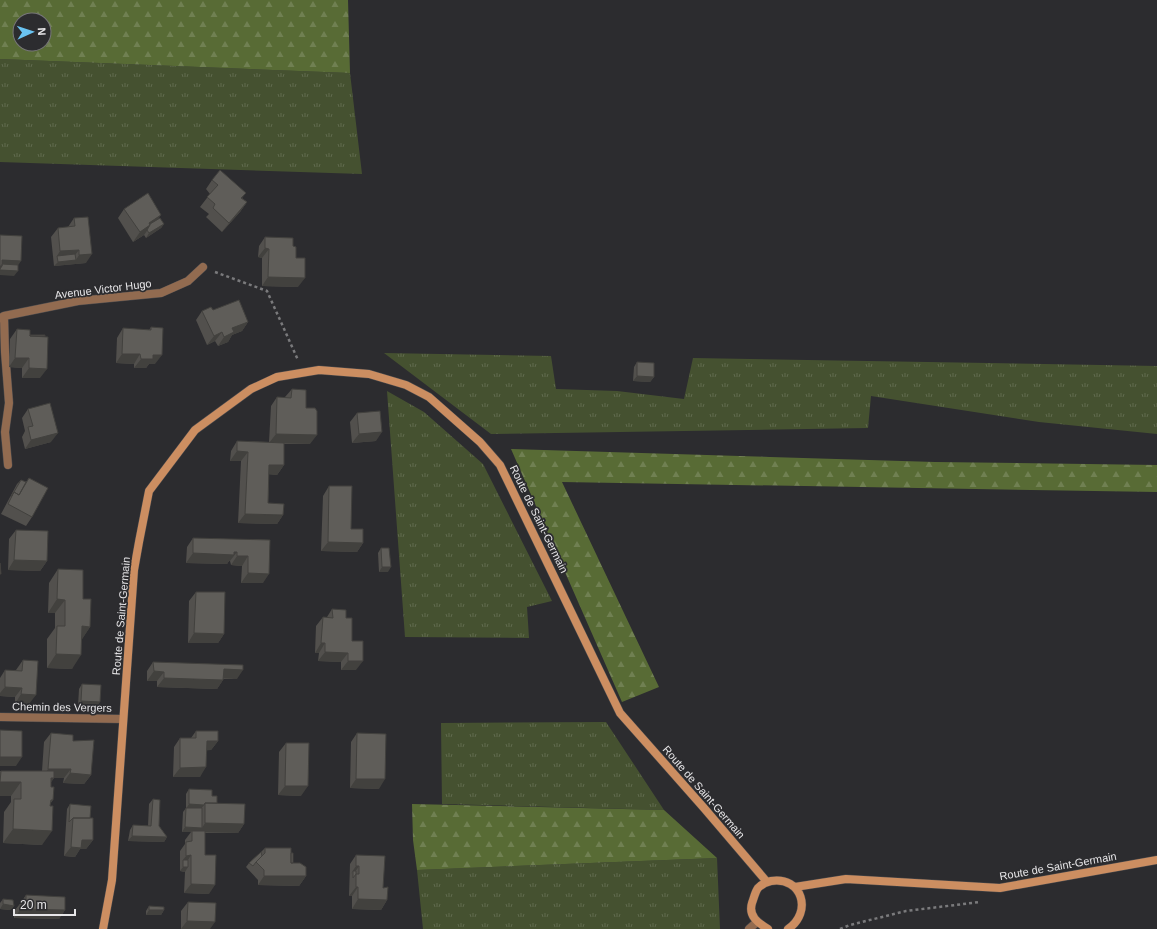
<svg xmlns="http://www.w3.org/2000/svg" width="1157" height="929" font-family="Arial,sans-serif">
  <defs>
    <pattern id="grass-tufts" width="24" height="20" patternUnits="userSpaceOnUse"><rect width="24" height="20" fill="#455130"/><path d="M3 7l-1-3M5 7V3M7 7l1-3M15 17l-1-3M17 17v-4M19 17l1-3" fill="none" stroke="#606a4e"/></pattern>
    <pattern id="forest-firs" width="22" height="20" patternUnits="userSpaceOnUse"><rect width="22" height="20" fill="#586b35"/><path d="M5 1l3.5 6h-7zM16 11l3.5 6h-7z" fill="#708052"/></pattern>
  </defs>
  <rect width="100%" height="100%" fill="#2c2c2f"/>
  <path fill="url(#grass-tufts)" d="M0 59 350 73 362 174 0 162Z
    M384 353 551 356 556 389 617 391 684 399 693 358 1157 366V434L1039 422 871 396 868 428 491 434Z
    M387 391 424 412 483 464 552 601 527 607 529 638 405 637Z
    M606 722 664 810 442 804 441 723Z
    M717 858 720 929H423L417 870Z"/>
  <path fill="url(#forest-firs)" fill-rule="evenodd" d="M0 0H348L350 73 0 59ZM20 20H44V44H20Z
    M511 449 935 462 1157 465V492L562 482 659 687 622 702Z
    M412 804 664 810 717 858 417 870 413 840Z"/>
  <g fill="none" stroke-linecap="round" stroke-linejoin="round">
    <defs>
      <path id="street" d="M4 316 5 352 9 403 5 432 8 465
        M0 318 4 316 78 301 161 293 188 281 203 267
        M0 717 123 719
        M749 929 757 922"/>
      <path id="secondary" d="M795 887 846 879 1000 888 1157 860
        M103 929 110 891 112 880 134 570 139 542 149 491 195 430 251 389 277 377 319 370 369 374 406 385 429 397 480 442 500 465 620 713 704 808 767 882
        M768 929C758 923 748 916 752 903 754 898 755 892 758 888 762 884 766 882 771 881 802 876 813 912 788 929"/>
    </defs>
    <use href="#street" stroke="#4a4a4d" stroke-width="9"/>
    <use href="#secondary" stroke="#4a4a4d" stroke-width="9"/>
    <path stroke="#7a7a7c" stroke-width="2.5" stroke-dasharray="3 3" stroke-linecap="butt" d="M215 272 267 291 298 360
      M840 929 850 925 906 911 980 902"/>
    <use href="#street" stroke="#926b50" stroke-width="8"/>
    <use href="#secondary" stroke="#cc8e61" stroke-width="8"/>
  </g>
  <path fill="#52504d" d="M212 180 246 193 242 198 247 202 240 212 222 232 206 217 209 214 200 207 210 194 206 189Z
    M124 209 158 220 164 224 161 228 146 238 144 235 133 242 118 218Z
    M74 218 86 263 54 266 51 237 58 228 68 227Z
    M265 237 293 246 298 287 262 286V258L258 257 259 246Z
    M213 310 248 322 242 331 232 335 228 342 218 346 215 341 207 345 196 320 202 311Z
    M151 327 155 364H149L146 368H134V364L116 363 117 338 123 328 149 330Z
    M17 329 30 335 40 378H22V368L9 367 10 339Z
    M637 362 654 377 650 382 633 381 634 367Z
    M292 389 306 408 310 444H284V465L277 475 269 474 268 503 283 515 277 524 238 523 241 461H230L231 451 237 441 269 442 271 406 277 397H285Z
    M28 409 51 442 25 449 22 437 25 431 22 418Z
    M357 413 376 441 352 443 350 422Z
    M29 478 32 517 26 526 1 514 17 484 21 480 26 482Z
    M329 486 351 529 363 543 357 552 321 551 323 496Z
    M16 530 47 561 40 571 8 570 9 539Z
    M193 538 270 540 263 583H241L242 566 231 565 230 561H229L227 564 186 563 187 547Z
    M381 548 388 572H379L378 553Z
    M58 569 83 599 90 627 81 640 72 669 47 668V639L55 628V613H48L49 583Z
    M196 592 224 634 218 643H188L189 601Z
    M332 609 346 618 352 641 356 670H341V662L318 661 319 653H315L316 626 323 617H327Z
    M23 660 29 704H15V697L0 696V678L5 670H16Z
    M153 662 237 679H223V680L217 689 157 687V681H147V671Z
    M82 684 97 707 78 706 79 689Z
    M196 731 218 741 211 750H207L200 777H173L174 747 180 738H191Z
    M51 733 73 741 91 775 84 784 63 783 64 778H54L51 782V787L53 800 50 804 42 845 3 843 4 812 11 802V796H0V771H42L44 742Z
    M357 733 379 789 350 788 351 742Z
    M286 743 301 796 278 795 279 752Z
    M189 789 212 796 217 803 244 824 238 833H205V855L209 894 184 893 185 872 180 871V851L185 844V840L191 832H182L183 812 186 808V794Z
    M153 799 159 826 167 837 164 842 128 841 130 830 133 825 148 826 149 804Z
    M70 804 90 818 93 840 86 849H80L75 857 64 856 67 809Z
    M265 848 291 853 293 863 306 876 299 886 258 885V880L246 867 249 863 261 852Z
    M356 855 383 888 387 900 381 910 352 909V896H349L350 864Z
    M26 895 65 910 59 919 14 918V914L15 912V910L19 905Z
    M3 899 14 906 10 910 0 909V903Z
    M188 902 210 929H181V911Z
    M149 906 164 910 161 915H146V911Z"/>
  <path fill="#42413e" d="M247 202 240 212 222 232 229 223Z
    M161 215 155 224 149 228 144 235 133 242 140 232 149 223Z
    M164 224 161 228 146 238 149 233Z
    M265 248 269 249 262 258 258 257Z
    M79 250 72 259 57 256 54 261 60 251Z
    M92 254 86 263 54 266 58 262 76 260 79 255Z
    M2 260 21 261 15 270 0 269V263Z
    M0 270 18 271 14 276 0 275Z
    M268 277 305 278 298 287 262 286Z
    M248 322 242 331 232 335 228 342 218 346 224 337 232 328Z
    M222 332 215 341 207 345 214 336Z
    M122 354H140L134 364 116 363Z
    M153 355H162L155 364H149L146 368H134L141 359Z
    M15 358H29L22 368 9 367Z
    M29 368 47 369 40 378H22Z
    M637 376 654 377 650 382 633 381Z
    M382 432 376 441 352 443 359 434Z
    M58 433 51 442 25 449 31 440Z
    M276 434 317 435 310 444 269 443Z
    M237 451 248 452 241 461H230Z
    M269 465H284L277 475 263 474Z
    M245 514 283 515 277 524 238 523Z
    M328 542 363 543 357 552 321 551Z
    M237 552 230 561H229L227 564 186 563 193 553Z
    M237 556H248L242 566 231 565Z
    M14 560 47 561 40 571 8 570Z
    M382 567H391L388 572H379Z
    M248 573 269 574 263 583H241Z
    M57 599 65 600 55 613H48Z
    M82 626 90 627 81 641Z
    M194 633 224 634 218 643H188Z
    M321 643H325L319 653H315Z
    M325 652 348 653 341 662 318 661Z
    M56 654 81 655 72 669 47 668Z
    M348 661H363L356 670H341Z
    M224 669 243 670 237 679 217 678Z
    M154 671 164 672 157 681H147Z
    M164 678 223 680 217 689 157 687Z
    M5 687 22 688 15 697 0 696V693Z
    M21 694 36 695 29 704H15Z
    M81 701 100 702 97 707 78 706Z
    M207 741H218L211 750 201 751Z
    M0 757H22L16 766H0Z
    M206 767 200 777H173L180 768Z
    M48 769H71L64 778H54L44 792 42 778Z
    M70 773 91 775 84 784 63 783Z
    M356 779H385L379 789 350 788Z
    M0 782H21L11 796H0Z
    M285 786H308L301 796 278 795Z
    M189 804 204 805 201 809H186Z
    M205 823 244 824 238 833 192 832V831L191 832H182L185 827 202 828Z
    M13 829 52 831 42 845 3 843Z
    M132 836 167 837 164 842 128 841Z
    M82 840H93L86 849H80L75 857 64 856 71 847Z
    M191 855 185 865 183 860 186 856Z
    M356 866H359L353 875V871L350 875Z
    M183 867H188L185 872 180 871Z
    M264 876H306L299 886 258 885Z
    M191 884 215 885 209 894 184 893Z
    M356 887H358L352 896H349Z
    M358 899 387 900 381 910 352 909Z
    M3 904 14 906 10 910 0 909Z
    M21 909 65 910 59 919 14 918Z
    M149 910H164L161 915H146Z
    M187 921 215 922 210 929H181Z"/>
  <path fill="#5f5d59" stroke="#42413e" d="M220 170 246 193 241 198 247 202 229 223 213 208 215 204 207 197 218 185 212 180Z
    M148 193 161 215 149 223 150 225 140 232 124 209Z
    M88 217 92 254 79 255V250L60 251 58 228 75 226 74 218Z
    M160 218 164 224 149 233 147 230 150 225V224Z
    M0 235 22 236 21 261 2 260V266H0Z
    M265 237 293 238V246L296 247V258H305V278L268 277 269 249 265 248Z
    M75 254 76 260 58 262 57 256Z
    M2 264 18 265V271L0 270V269L2 266Z
    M239 300 248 322 232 328 234 332 224 337 222 332 214 336 202 311 211 307 213 310Z
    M151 327 163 328 162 355H153V359H141L140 354H122L123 328 151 330Z
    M17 329 30 330V336L48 337 47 369 29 368V358H15Z
    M30 335H45V336H30Z
    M637 362 654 363V377L637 376Z
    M292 389 306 390V408H315L317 411V435L276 434 277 397 291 398Z
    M50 403 58 433 31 440 28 427 33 426 28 409Z
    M380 411 382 432 359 434 357 413Z
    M237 441 284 443V465H269L268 503 284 504 283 515 245 514 248 452 237 451Z
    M29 478 48 488 32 517 8 504 14 492 19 495Z
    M21 480 26 482 19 495 14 492 11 497Z
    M329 486H352L351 529H363V543L328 542Z
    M16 530 48 531 47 561 14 560Z
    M193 538 270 540 269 574 248 573V556H237V552H234V555L193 553Z
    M381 548H389L391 567H382Z
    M0 563 1 574H0Z
    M58 569 83 570V599H91L90 627 82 626 81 655 56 654 57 626H65V600L57 599Z
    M196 592H225L224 634 194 633Z
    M332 609 346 610V618H352V641H363V661H348V653L325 652V643H321L323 617 333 618Z
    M23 660 38 661 36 695 21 694 22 688 5 687V670L22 671Z
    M153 662 243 665V670L224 669 223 680 164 678V672L154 671Z
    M82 684 101 685 100 702 81 701Z
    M0 730 22 731V757H0Z
    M196 731H218V741H207L206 767 180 768V738H196Z
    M51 733 73 735V741L94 740 91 775 70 773 71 769H48Z
    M357 733 386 734 385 779H356Z
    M286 743H309L308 786H285Z
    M1 771H54V778H51V787H54L53 800H51L50 806H53L52 831 13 829 14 799H21V782H0Z
    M189 789 212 790V796H217V803H205L204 805 189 804Z
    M153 799 160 800 159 826 167 837 132 836 133 825 151 826Z
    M205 803 245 804 244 824 205 823Z
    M70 804 91 806 90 818H73L69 822Z
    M186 808H202V828L185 827Z
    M73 818H93V840H82L81 848 71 847Z
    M192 831H205V855H216L215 885 191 884V855L186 856V842L192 841Z
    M265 848H291V863H300L306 867V876H264V870L256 862 265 853Z
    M261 852 262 856 256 862 253 866 249 863Z
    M291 853H293V863H291Z
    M356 855 385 856 383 888 388 887 387 900 358 899V887H356V874H359V866H356Z
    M183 860H188V867H183Z
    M353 871H356V874L353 878Z
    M26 895 65 897V910L21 909 20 905H26Z
    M3 899 13 900 14 906 3 904Z
    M188 902 216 903 215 922 187 921Z
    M149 906 164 907V910H149Z"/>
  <g text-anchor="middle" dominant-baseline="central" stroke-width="3.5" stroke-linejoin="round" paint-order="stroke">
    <g font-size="11" fill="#e7e6e8" stroke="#2c2c2f">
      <text transform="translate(103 289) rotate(-7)">Avenue Victor Hugo</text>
      <text transform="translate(539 519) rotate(64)">Route de Saint-Germain</text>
      <text transform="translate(121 616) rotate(-85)">Route de Saint-Germain</text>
      <text transform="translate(62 707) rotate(1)">Chemin des Vergers</text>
      <text transform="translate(704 792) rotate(49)">Route de Saint-Germain</text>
      <text transform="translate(1058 866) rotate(-10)">Route de Saint-Germain</text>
    </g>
  </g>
  <g transform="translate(32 32) rotate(87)"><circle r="19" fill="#2c2c2f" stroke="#777679"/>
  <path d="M0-3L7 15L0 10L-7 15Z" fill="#6ac3f1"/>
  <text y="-6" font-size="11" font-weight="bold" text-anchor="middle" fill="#e7e6e8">N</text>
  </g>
  <path d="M14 909v6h61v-6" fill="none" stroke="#e7e6e8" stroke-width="2"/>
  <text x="20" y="909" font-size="12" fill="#e7e6e8" stroke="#2c2c2f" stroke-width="3" paint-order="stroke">20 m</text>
</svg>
